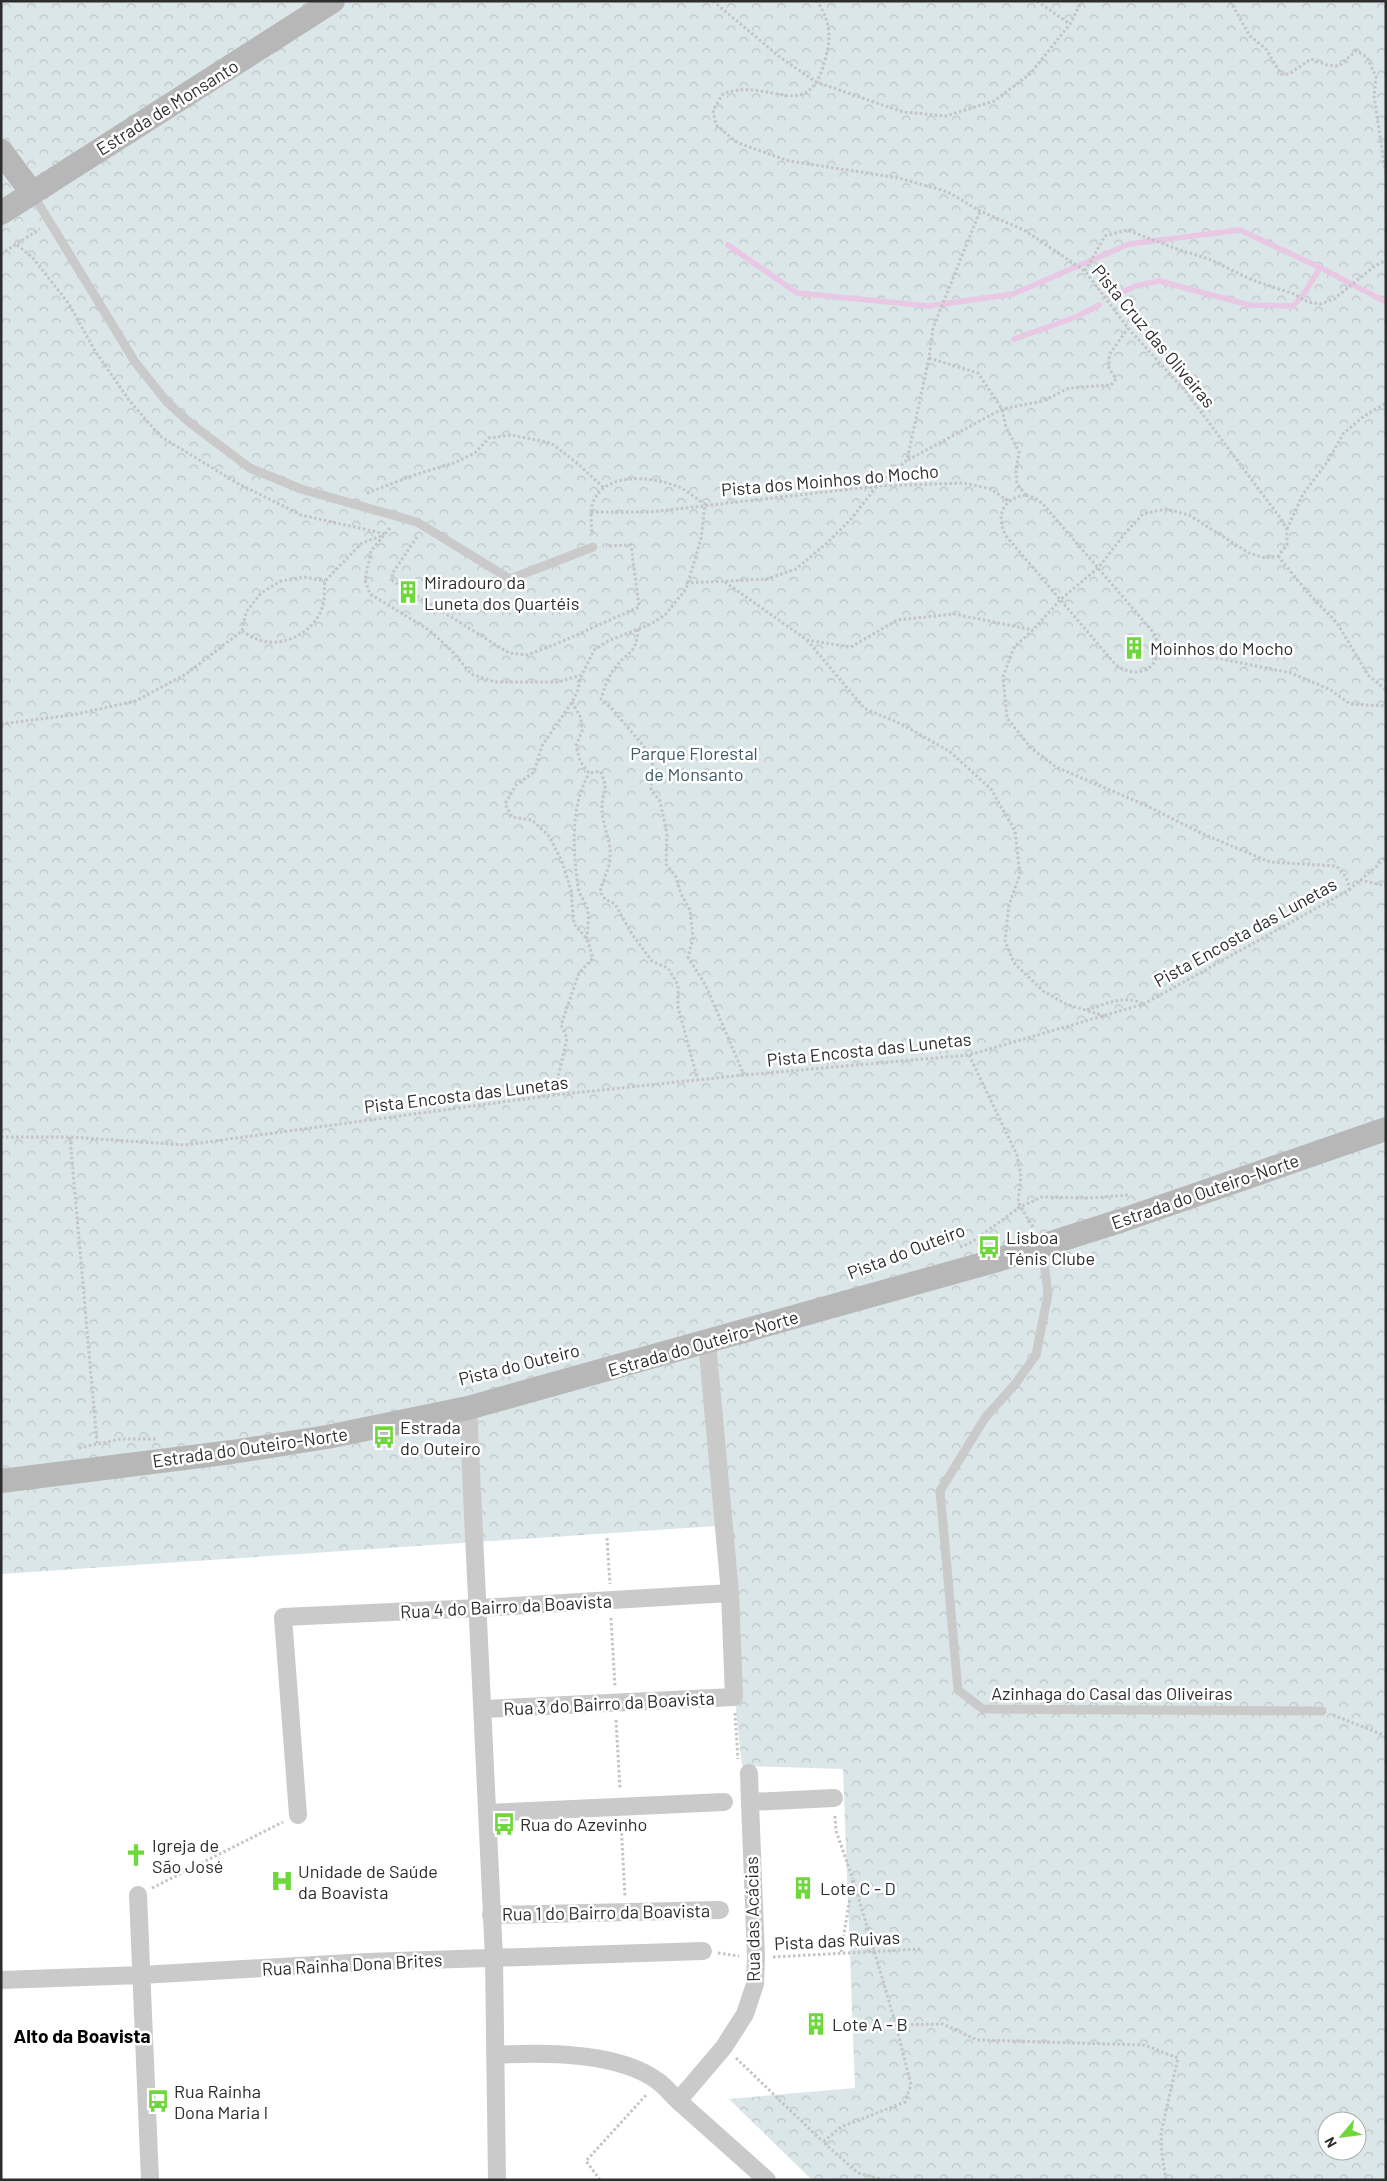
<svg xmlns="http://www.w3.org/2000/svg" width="1387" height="2181" font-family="Barlow,sans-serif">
  <defs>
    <pattern id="park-crowns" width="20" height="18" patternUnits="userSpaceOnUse" patternTransform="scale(1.25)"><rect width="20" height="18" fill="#dbe6e9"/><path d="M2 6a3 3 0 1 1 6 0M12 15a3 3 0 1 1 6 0" fill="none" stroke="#bcc6c8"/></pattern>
  </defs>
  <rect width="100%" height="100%" fill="#fff"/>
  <path fill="url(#park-crowns)" fill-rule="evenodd" d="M1 1H1386V2180H812L729 2099 855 2088 843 1769 742 1766 716 1526 1 1574ZM1327 2121H1357V2151H1327Z"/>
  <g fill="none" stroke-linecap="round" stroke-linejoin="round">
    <path stroke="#e8c8e4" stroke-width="5.5" d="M728 245 797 293 929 306 1013 294 1129 244 1240 230 1325 270 1386 302
      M1117 295 1135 286 1159 281 1249 305 1293 306 1303 295 1320 268
      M1014 339 1076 317 1099 305"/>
    <path stroke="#c4c4c4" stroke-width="3" stroke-dasharray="2.5 2.5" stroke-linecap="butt" d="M713 1 781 58 816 82 903 112 946 116 994 101 1030 74 1070 24 1082 1
      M1037 1 1070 24
      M1230 1 1250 36 1266 49 1281 74H1289L1311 59 1327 65 1339 66 1356 51 1367 57 1376 77 1374 96 1386 176
      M17 245 33 258 69 304 95 351 129 400 160 436 237 483 301 515 386 534
      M1 254 40 229
      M1085 271 1105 236 1127 230 1177 249 1209 259 1252 280 1294 294 1308 302 1320 304 1334 299 1375 266 1386 260
      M929 358 978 373 1002 409 1006 427 1019 452 1016 471 1017 484 1026 495
      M908 460 1002 409 1043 401 1069 388 1111 385 1116 379 1109 368V355L1128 328
      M367 493 417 474 454 463 475 453 489 438 511 435 551 443 577 463 604 488
      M1026 495 1035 498 1043 504 1153 632C1169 661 1142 685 1115 664L1006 536C995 516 1003 498 1026 495Z
      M591 512H650L877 486 964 483 991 489 1008 501
      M390 528 371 551 365 580 370 594 429 630 452 651 471 674 495 682H558L581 675
      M1287 529 1303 494 1328 461 1343 434 1364 416 1386 403
      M417 537 392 574 393 581 509 653 527 655 556 644 639 607 631 545 606 546
      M1278 556 1309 594 1337 623 1368 675 1386 690
      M725 582 807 640 851 647 897 620 954 614 1033 630
      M686 583 767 579 796 569 828 542 851 519 877 486 907 460 929 358 933 328 980 211
      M638 629C637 655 627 651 614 669 608 678 604 688 601 699L612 709 653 757 651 790 660 801 667 834 666 864 676 877 681 894 690 910 693 938 688 957 706 986 744 1075
      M242 631C247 634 253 638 259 640 286 649 320 629 324 600 325 594 324 587 325 581L362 543 384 535
      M807 640 864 708 903 725 949 751 991 789 1015 831 1020 874 1009 905 1005 941 1014 963 1043 991 1066 1004 1104 1016
      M1158 641 1206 656 1291 673 1331 690 1350 704 1386 706
      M572 702 581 718 582 731 576 746 580 761 589 773 600 771C610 790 602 790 602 808 602 826 612 841 610 859 609 870 602 881 600 892L605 899 615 904 632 934 652 961 668 968 678 985V1007L698 1081
      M1 724 72 715 136 701 186 674 242 631 246 612 261 593 281 581 304 577 325 581
      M1360 880 1386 886
      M1349 890 1378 865 1386 855
      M587 939C587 930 590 917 587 908 585 901 579 895 578 887 573 848 570 808 589 773
      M1087 1010C1105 1004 1126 994 1143 1004
      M969 1055 1017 1155 1021 1176 1018 1202 1034 1229
      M554 1095 567 1038 561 1025 579 973 593 958 587 939 574 924 571 890 561 859 548 835 532 820 512 817 505 804 516 785 534 772 542 746 572 702 578 690 580 679 594 650 608 641 651 624 665 615 686 589 701 539 705 504C696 499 688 491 679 487 654 477 608 471 594 500 589 510 592 524 592 535
      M1 1137H70L185 1145 554 1095 744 1075 969 1055 1144 1004 1349 890C1349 880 1344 873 1336 866L1270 862 1203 834 1145 805 1056 767 1031 748 1007 718 1003 677 1014 647 1033 630 1060 600 1098 568 1126 532 1143 514 1166 509 1189 515 1249 553 1265 558 1278 556 1287 545V530L1281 519 1186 392 1128 328 1085 271 1024 230 980 211 948 192 899 178 789 161 738 143 716 125 713 110 723 94C770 75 809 129 826 56 832 34 829 20 817 1
      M70 1137 97 1443
      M960 1247 972 1242 1020 1207 1042 1197 1090 1198 1129 1195
      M79 1448 120 1439H157
      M607 1538 610 1584
      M611 1618 615 1687
      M735 1713 738 1759
      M1333 1715 1386 1736
      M616 1720 620 1789
      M835 1816 836 1831 853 1879
      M621 1823 625 1896
      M152 1888 283 1822
      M841 1952 853 1879 896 2025 911 2085 905 2102 841 2127 823 2142 858 2173 885 2180
      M718 1953 739 1956
      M773 1957 920 1949
      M896 2025 943 2024 977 2040 1144 2045 1178 2058 1161 2133 1162 2155 1166 2180
      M736 2058 823 2142
      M600 2180 586 2161 647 2094"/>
    <path stroke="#cacaca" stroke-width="9" d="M32 193 135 362 167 402 190 423 250 468 301 489 417 522 510 579 593 547
      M1042 1246 1048 1294 1036 1355 1016 1383 985 1418 940 1491 958 1690 983 1709 1322 1711"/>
    <path stroke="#cacaca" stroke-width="18" d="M468 1408 494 1958 497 2180
      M484 1709 734 1697 730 1593 707 1342
      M749 1773 750 1802
      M488 1813 724 1802
      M298 1815 283 1617 479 1608 730 1593
      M138 1895 150 2180
      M491 1915 720 1910
      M1 1980 141 1975 367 1962 703 1951
      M495 2055C543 2052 620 2052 659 2082 668 2089 675 2099 684 2106 712 2131 739 2155 767 2180
      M678 2101 724 2047 745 2014 755 1984 756 1958 750 1802 834 1798"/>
    <path stroke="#b7b7b7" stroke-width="24" d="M1 151 32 193
      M1 213 333 1
      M1 1481 232 1452 327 1437 468 1408 994 1261 1120 1221 1386 1129"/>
  </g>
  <defs>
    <symbol id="building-bare" viewBox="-9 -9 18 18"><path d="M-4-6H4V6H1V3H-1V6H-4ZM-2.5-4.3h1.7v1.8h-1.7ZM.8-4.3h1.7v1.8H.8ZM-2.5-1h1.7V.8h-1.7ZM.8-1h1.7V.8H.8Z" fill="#6ed73b" stroke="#fff" stroke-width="2.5" paint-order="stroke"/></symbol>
    <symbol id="bus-bare" viewBox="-9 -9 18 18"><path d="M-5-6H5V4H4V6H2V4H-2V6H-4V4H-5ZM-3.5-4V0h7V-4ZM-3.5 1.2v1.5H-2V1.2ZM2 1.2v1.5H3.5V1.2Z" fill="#6ed73b" stroke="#fff" stroke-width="2.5" paint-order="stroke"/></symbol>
    <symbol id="church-bare" viewBox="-9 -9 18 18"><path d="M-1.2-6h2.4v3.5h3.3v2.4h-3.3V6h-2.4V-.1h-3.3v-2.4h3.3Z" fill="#6ed73b" stroke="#fff" stroke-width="2.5" paint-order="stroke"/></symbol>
    <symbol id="hospital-bare" viewBox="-9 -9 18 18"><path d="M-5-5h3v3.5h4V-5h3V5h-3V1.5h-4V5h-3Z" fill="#6ed73b" stroke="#fff" stroke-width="2.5" paint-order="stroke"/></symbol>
  </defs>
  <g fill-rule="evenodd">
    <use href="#building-bare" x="392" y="576" width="32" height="32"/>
    <use href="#building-bare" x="1118" y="632" width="32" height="32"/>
    <use href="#bus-bare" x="973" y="1231" width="32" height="32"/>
    <use href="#bus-bare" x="368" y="1421" width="32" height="32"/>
    <use href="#bus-bare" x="488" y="1808" width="32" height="32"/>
    <use href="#church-bare" x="120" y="1839" width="32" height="32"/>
    <use href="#hospital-bare" x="266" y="1865" width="32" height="32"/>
    <use href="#building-bare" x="787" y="1872" width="32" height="32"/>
    <use href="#building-bare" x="800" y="2008" width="32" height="32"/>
    <use href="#bus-bare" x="142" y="2085" width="32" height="32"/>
  </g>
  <g text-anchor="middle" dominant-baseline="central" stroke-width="5" stroke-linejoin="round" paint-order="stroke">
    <g font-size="18" fill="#2d2d2d" stroke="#fff">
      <text transform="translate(167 107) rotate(-32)">Estrada de Monsanto</text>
      <text transform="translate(1154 336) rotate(50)">Pista Cruz das Oliveiras</text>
      <text transform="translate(830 480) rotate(-5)">Pista dos Moinhos do Mocho</text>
      <text transform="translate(1245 932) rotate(-29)">Pista Encosta das Lunetas</text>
      <text transform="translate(869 1049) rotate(-6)">Pista Encosta das Lunetas</text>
      <text transform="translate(466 1094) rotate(-7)">Pista Encosta das Lunetas</text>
      <text transform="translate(1205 1191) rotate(-19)">Estrada do Outeiro-Norte</text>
      <text transform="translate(906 1251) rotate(-21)">Pista do Outeiro</text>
      <text transform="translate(703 1343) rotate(-16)">Estrada do Outeiro-Norte</text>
      <text transform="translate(519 1364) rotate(-14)">Pista do Outeiro</text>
      <text transform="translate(250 1447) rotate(-8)">Estrada do Outeiro-Norte</text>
      <text transform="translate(506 1606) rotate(-3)">Rua 4 do Bairro da Boavista</text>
      <text x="1112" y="1693">Azinhaga do Casal das Oliveiras</text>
      <text transform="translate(609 1703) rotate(-3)">Rua 3 do Bairro da Boavista</text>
      <text transform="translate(606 1912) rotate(-1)">Rua 1 do Bairro da Boavista</text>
      <text transform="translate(752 1919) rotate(-91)">Rua das Acácias</text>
      <text transform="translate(837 1940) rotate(-3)">Pista das Ruivas</text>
      <text transform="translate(352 1964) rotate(-3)">Rua Rainha Dona Brites</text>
    </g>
    <g font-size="18" fill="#2d2d2d" stroke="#fff" text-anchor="start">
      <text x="424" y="582">Miradouro da<tspan x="424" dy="21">Luneta dos Quartéis</tspan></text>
      <text x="1150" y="648">Moinhos do Mocho</text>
      <text x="1006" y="1237">Lisboa<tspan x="1006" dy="21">Ténis Clube</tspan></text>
      <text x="400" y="1427">Estrada<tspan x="400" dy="21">do Outeiro</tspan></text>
      <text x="520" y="1824">Rua do Azevinho</text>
      <text x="152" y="1845">Igreja de<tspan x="152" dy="21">São José</tspan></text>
      <text x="298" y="1871">Unidade de Saúde<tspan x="298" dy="21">da Boavista</tspan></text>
      <text x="820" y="1888">Lote C - D</text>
      <text x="832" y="2024">Lote A - B</text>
      <text x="174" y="2091">Rua Rainha<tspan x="174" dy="21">Dona Maria I</tspan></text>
    </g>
    <g font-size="18" fill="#3e5a65" stroke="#fff">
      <text x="694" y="753">Parque Florestal<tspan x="694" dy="21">de Monsanto</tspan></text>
    </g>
    <g font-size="19" font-weight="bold" fill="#000" stroke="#fff">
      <text x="82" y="2035">Alto da Boavista</text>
    </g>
  </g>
  <rect width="1387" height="2181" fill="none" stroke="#2d2d2d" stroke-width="5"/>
  <g transform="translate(1342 2136) rotate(241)"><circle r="24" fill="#ffffff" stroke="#ababab"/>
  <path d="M0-4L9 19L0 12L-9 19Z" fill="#6ed73b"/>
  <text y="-8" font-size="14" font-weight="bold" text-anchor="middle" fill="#2d2d2d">N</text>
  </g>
</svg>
